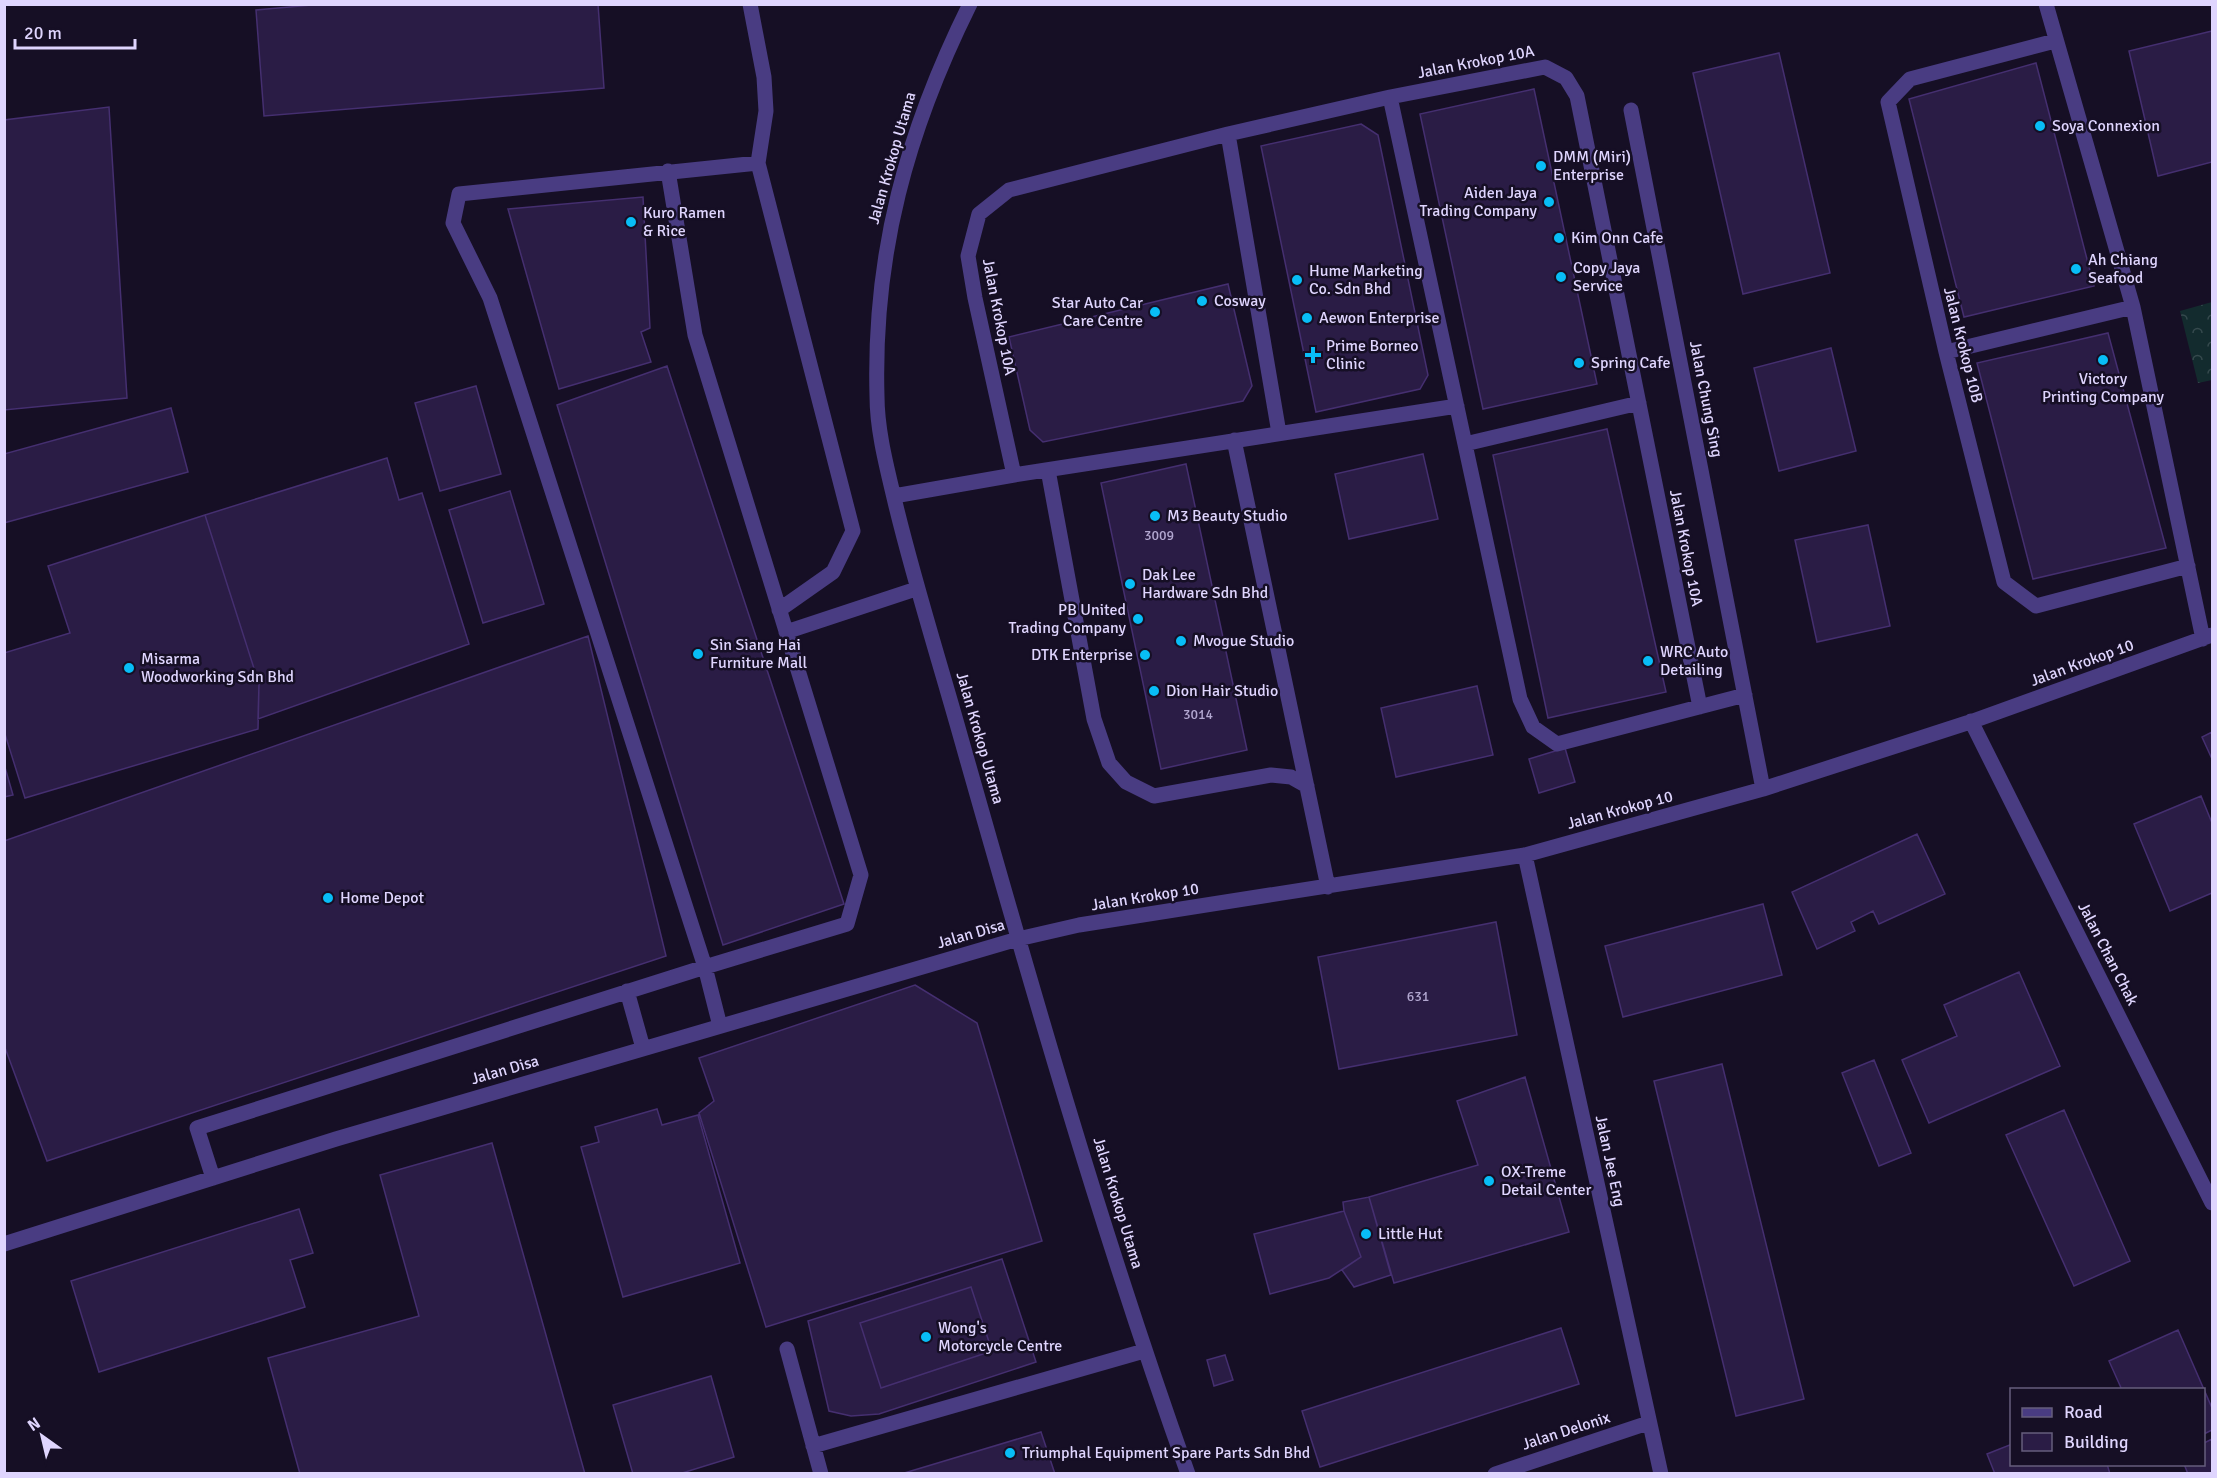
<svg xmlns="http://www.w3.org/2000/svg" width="2217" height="1478" font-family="Signika,sans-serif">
  <defs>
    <pattern id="forest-crowns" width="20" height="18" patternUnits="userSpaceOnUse" patternTransform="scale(1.5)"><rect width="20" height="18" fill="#132b2e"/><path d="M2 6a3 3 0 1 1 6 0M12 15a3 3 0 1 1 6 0" fill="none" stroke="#35494d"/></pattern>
  </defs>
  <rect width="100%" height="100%" fill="#160f25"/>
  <path fill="url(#forest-crowns)" d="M2212 302V380L2198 383 2180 311Z"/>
  <path fill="#2a1c45" stroke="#452f70" stroke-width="1.5" d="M323 4H598L604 88 264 116 256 10Z
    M2212 31V162L2158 176 2129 51Z
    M1779 53 1830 273 1743 294 1693 73Z
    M2036 63 2094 286 1964 317 1909 99Z
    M1534 89 1597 384 1483 409 1420 114Z
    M109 107 127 398 4 410V120Z
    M1361 124 1378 135 1428 375 1420 389 1316 412 1261 146Z
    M643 197 650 328 641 332 651 362 559 389 508 209Z
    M1228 284 1252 386 1243 401 1043 442 1030 430 1009 337Z
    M2108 333 2166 548 2033 579 1977 363Z
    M1831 348 1856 451 1779 471 1754 368Z
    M667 366 844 904 723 945 557 405Z
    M476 386 501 474 440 491 415 403Z
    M171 408 188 472 4 523V454Z
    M1607 429 1666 692 1548 718 1493 455Z
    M1423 454 1438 519 1349 539 1335 474Z
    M387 458 399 500 422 493 469 644 258 719 259 684 205 515Z
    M1186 464 1247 750 1161 769 1101 483Z
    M510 491 544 604 483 623 449 510Z
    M205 515 259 684 258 729 25 798 4 731V653L70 633 48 566Z
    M1868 525 1890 626 1817 642 1795 540Z
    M588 636 666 956 47 1161 4 1045V841Z
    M1477 686 1493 755 1396 777 1381 708Z
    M2212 732V759L2202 737Z
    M1565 748 1575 782 1539 793 1529 759Z
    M4 764 13 795 4 797Z
    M2201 796 2212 823V893L2170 911 2134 824Z
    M1917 834 1945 894 1879 924 1873 911 1851 922 1855 931 1817 949 1792 892Z
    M1763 904 1782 975 1623 1017 1605 946Z
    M1496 922 1517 1035 1339 1069 1318 957Z
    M2019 972 2060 1066 1929 1123 1902 1060 1957 1036 1944 1005Z
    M915 985 977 1023 1042 1241 766 1327 699 1113 714 1101 699 1058Z
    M1874 1060 1911 1153 1879 1166 1842 1073Z
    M1722 1064 1804 1399 1736 1416 1654 1081Z
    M1525 1077 1569 1232 1394 1283 1369 1197 1478 1165 1457 1101Z
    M657 1109 662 1125 698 1115 740 1263 623 1297 581 1147 599 1142 595 1127Z
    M2064 1110 2130 1261 2074 1286 2006 1135Z
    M492 1143 585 1474H300L268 1358 419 1316 380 1175Z
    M1369 1197 1391 1275 1354 1287 1342 1270 1361 1257 1344 1211 1343 1202Z
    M299 1209 313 1253 290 1260 305 1307 99 1372 71 1281Z
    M1344 1211 1361 1257 1329 1278 1270 1294 1254 1234Z
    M1002 1259 1036 1362 879 1414 851 1416 829 1411 808 1321Z
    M971 1287 992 1351 881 1388 860 1323Z
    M1561 1328 1579 1384 1320 1467 1302 1411Z
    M2178 1330 2212 1408V1430L2204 1434V1390H2122L2109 1361Z
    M1225 1355 1233 1380 1214 1386 1207 1360Z
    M711 1376 734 1457 679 1474H633L613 1405Z
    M1041 1432 1055 1474H901Z
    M2212 1439V1474H2188L2184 1464H2204V1443Z
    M2012 1444V1464H2107L2110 1474H1995L1987 1454Z"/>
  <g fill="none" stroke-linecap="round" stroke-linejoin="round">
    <path stroke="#493c82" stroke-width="15" d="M750 4 764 77 766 111 758 163 853 531 833 572 779 610
      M970 4C907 131 873 253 877 396 877 431 887 468 895 502 913 577 936 650 957 724 1028 975 1100 1228 1188 1474
      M2046 4 2133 307 2203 639
      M2055 41 1910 79 1888 102 1946 352 2004 582 2036 606 2188 566
      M1390 97 1520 699 1533 727 1557 744 1745 695
      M1631 110 1763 789
      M1228 134 1390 97 1545 67 1566 78 1577 96 1700 707
      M668 171 695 335 861 875 847 924 705 967 720 1026
      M1946 352 2133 307
      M1234 440 1328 887
      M1465 444 1639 403
      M1048 470 1094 719 1109 763 1126 782 1154 796 1271 775 1291 777 1307 786
      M1014 475 975 298 968 256 979 214 1009 190 1228 134 1279 433
      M894 496 1014 475 1457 406
      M786 632 916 589
      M1971 721 2212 1203
      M1525 855 1661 1474
      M627 991 643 1048
      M213 1178 197 1128 705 967 490 298 453 223 459 194 758 163
      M4 1244 336 1139 1018 939 1079 925 1525 855 1763 789 1973 721 2212 635
      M787 1349 821 1474
      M813 1446 1144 1351
      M1495 1474 1648 1423"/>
  </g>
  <g fill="#08bdf6" stroke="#160f25" stroke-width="2">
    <circle cx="2040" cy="126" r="6"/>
    <circle cx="1541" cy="166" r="6"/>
    <circle cx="1549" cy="202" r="6"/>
    <circle cx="631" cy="222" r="6"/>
    <circle cx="1559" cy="238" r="6"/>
    <circle cx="2076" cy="269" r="6"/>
    <circle cx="1561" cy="277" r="6"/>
    <circle cx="1297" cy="280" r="6"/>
    <circle cx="1202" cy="301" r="6"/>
    <circle cx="1155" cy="312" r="6"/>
    <circle cx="1307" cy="318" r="6"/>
    <path d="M1310 346h6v6h6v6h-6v6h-6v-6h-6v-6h6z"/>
    <circle cx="2103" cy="360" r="6"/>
    <circle cx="1579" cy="363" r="6"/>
    <circle cx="1155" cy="516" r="6"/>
    <circle cx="1130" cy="584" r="6"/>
    <circle cx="1138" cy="619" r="6"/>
    <circle cx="1181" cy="641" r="6"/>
    <circle cx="698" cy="654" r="6"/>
    <circle cx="1145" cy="655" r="6"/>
    <circle cx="1648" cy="661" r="6"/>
    <circle cx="129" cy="668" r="6"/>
    <circle cx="1154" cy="691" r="6"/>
    <circle cx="328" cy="898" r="6"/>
    <circle cx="1489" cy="1181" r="6"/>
    <circle cx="1366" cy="1234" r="6"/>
    <circle cx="926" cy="1337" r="6"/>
    <circle cx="1010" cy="1453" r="6"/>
  </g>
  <g text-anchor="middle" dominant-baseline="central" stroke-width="5" stroke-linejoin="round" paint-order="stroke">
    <g font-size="14" fill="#b2a7d0">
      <text x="1159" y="535">3009</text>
      <text x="1198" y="714">3014</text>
      <text x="1418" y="996">631</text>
    </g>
    <g font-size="16" fill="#dfd5fe" stroke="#160f25">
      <text transform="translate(1476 62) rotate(-11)">Jalan Krokop 10A</text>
      <text transform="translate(892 158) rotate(-74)">Jalan Krokop Utama</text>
      <text transform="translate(999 317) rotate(79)">Jalan Krokop 10A</text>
      <text transform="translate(1963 345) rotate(76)">Jalan Krokop 10B</text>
      <text transform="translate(1706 399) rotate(79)">Jalan Chung Sing</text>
      <text transform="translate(1686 548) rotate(79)">Jalan Krokop 10A</text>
      <text transform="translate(2082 663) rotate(-20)">Jalan Krokop 10</text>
      <text transform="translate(980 738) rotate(74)">Jalan Krokop Utama</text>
      <text transform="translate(1620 810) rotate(-15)">Jalan Krokop 10</text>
      <text transform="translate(1145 897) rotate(-9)">Jalan Krokop 10</text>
      <text transform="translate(971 934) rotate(-16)">Jalan Disa</text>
      <text transform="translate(2108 954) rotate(63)">Jalan Chan Chak</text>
      <text transform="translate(505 1070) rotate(-16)">Jalan Disa</text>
      <text transform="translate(1610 1161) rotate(78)">Jalan Jee Eng</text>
      <text transform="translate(1118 1203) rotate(73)">Jalan Krokop Utama</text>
      <text transform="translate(1566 1431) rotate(-18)">Jalan Delonix</text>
    </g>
    <g font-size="16" fill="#dfd5fe" stroke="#160f25" text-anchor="start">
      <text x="2052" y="126">Soya Connexion</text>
      <text x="1553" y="157">DMM (Miri)<tspan x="1553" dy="18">Enterprise</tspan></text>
      <text x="1537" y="193" text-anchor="end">Aiden Jaya<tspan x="1537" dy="18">Trading Company</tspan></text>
      <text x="643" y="213">Kuro Ramen<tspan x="643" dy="18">&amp; Rice</tspan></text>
      <text x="1571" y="238">Kim Onn Cafe</text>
      <text x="2088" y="260">Ah Chiang<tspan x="2088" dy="18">Seafood</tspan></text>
      <text x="1573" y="268">Copy Jaya<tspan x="1573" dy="18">Service</tspan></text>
      <text x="1309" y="271">Hume Marketing<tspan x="1309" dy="18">Co. Sdn Bhd</tspan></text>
      <text x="1214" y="301">Cosway</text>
      <text x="1143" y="303" text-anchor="end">Star Auto Car<tspan x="1143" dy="18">Care Centre</tspan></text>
      <text x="1319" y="318">Aewon Enterprise</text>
      <text x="1326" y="346">Prime Borneo<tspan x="1326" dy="18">Clinic</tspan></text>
      <text x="1591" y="363">Spring Cafe</text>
      <text x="2103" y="379" text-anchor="middle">Victory<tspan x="2103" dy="18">Printing Company</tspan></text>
      <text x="1167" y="516">M3 Beauty Studio</text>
      <text x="1142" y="575">Dak Lee<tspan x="1142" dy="18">Hardware Sdn Bhd</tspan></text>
      <text x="1126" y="610" text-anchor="end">PB United<tspan x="1126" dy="18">Trading Company</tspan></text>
      <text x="1193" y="641">Mvogue Studio</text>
      <text x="710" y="645">Sin Siang Hai<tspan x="710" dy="18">Furniture Mall</tspan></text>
      <text x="1660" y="652">WRC Auto<tspan x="1660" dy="18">Detailing</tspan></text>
      <text x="1133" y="655" text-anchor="end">DTK Enterprise</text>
      <text x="141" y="659">Misarma<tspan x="141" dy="18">Woodworking Sdn Bhd</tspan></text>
      <text x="1166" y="691">Dion Hair Studio</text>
      <text x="340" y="898">Home Depot</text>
      <text x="1501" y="1172">OX-Treme<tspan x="1501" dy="18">Detail Center</tspan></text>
      <text x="1378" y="1234">Little Hut</text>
      <text x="938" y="1328">Wong's<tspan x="938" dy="18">Motorcycle Centre</tspan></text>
      <text x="1022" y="1453">Triumphal Equipment Spare Parts Sdn Bhd</text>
    </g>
  </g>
  <rect width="2217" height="1478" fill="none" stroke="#dfd5fe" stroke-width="12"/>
  <rect x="2010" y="1388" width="195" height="78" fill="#160f25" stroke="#665e7c" stroke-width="1.5"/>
  <rect x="2022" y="1408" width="30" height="9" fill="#493c82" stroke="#665e7c" stroke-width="1.5"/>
  <text x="2064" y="1418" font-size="18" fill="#dfd5fe">Road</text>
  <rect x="2022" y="1433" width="30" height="18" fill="#2a1c45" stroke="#665e7c" stroke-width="1.5"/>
  <text x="2064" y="1448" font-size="18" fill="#dfd5fe">Building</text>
  <g transform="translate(42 1436) rotate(326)" stroke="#160f25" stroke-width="4.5" paint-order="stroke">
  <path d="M0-4.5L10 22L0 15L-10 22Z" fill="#dfd5fe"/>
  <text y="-9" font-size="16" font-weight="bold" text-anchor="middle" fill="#dfd5fe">N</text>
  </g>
  <path d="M15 39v9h120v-9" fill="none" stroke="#dfd5fe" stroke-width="3"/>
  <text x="24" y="39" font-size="18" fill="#dfd5fe" stroke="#160f25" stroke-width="4.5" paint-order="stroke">20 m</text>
</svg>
